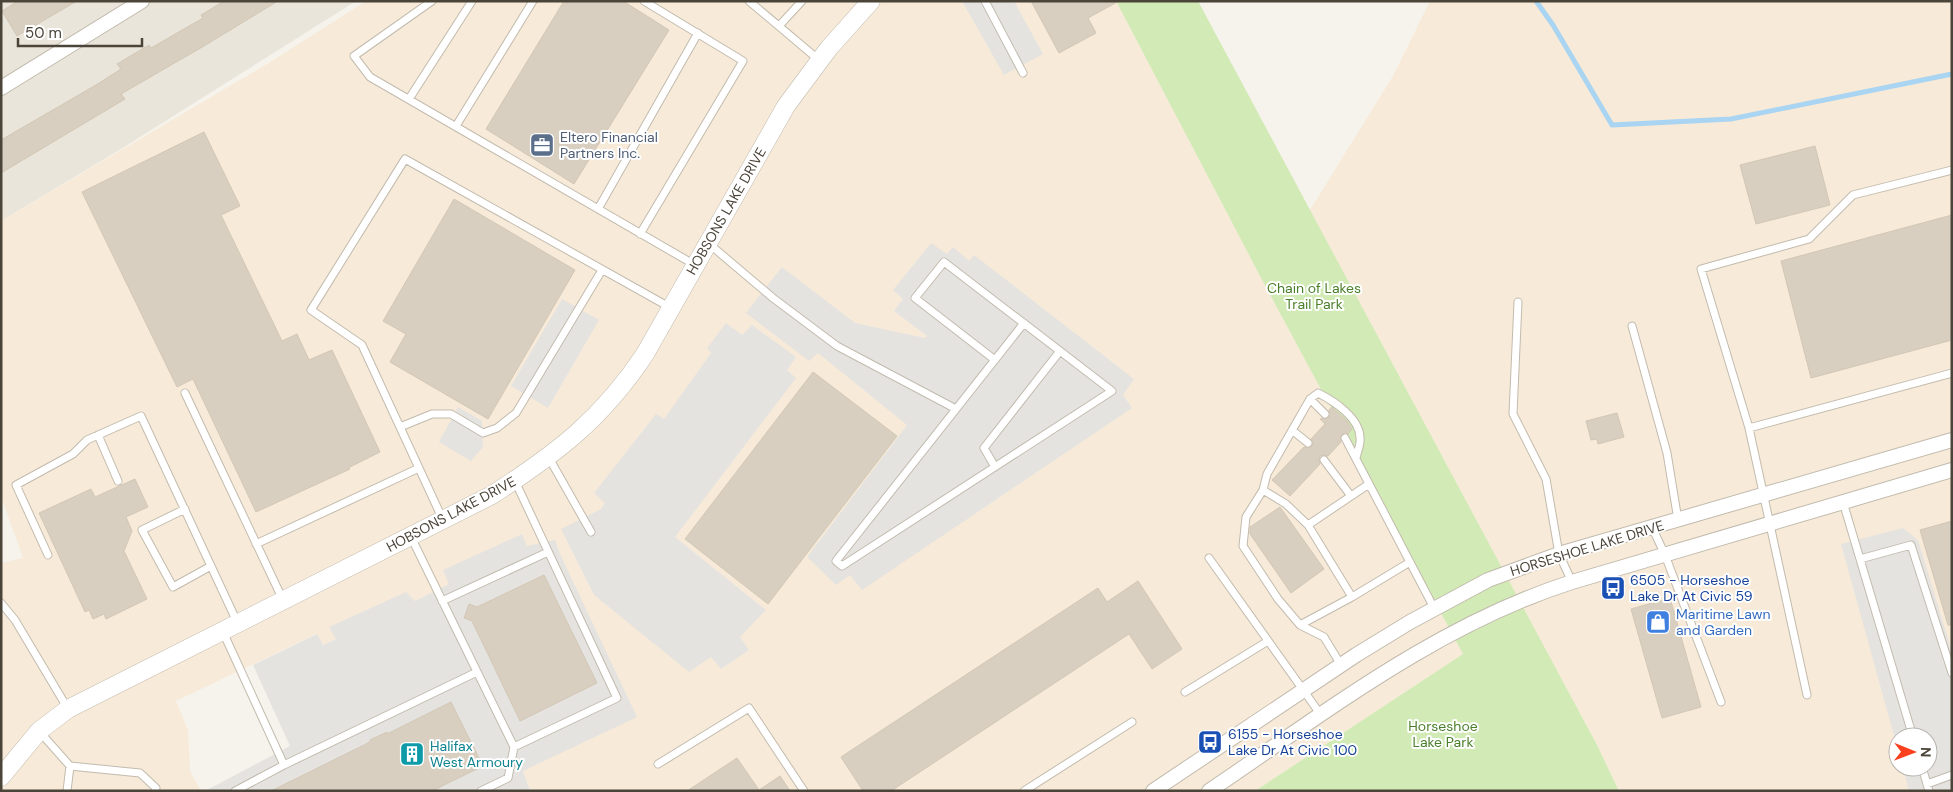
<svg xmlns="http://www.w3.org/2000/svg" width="1953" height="792" font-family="'DM Sans',sans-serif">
  <rect width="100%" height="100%" fill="#f6f3ec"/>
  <path fill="#eae5da" d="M1 1H356L121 149 1 221Z"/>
  <path fill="#f7ead8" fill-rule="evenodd" d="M366 1H1116L1259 274 1463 654 1255 791H530L523 771 437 591 415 601 329 627 336 639 323 645 316 634 176 701 188 730 190 771 201 791H1V563L23 558 1 496V221L272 61Z
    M1430 1H1952V791H1619L1597 745 1310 210 1393 76ZM1898 737H1928V767H1898Z"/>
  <path fill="#d2eab5" d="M1116 1H1198L1597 745 1619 791H1255L1463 654 1259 274Z"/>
  <path fill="#e5e3e0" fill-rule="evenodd" d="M962 1H1014L1043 54 1004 75Z
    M931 243 947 254 953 247 969 261 974 255 1134 379 1123 395 1132 408 862 590 850 575 836 585 807 557 907 425 818 353 809 361 746 313 782 267 855 323 925 338 927 336 894 311 903 299 893 290Z
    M562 299 599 320 548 408 511 386Z
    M726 323 742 335 752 325 796 357 787 370 796 378 675 537 766 610 740 637 749 650 721 669 711 657 689 672 594 595 561 529 601 509 605 503 594 493 656 414 664 419 711 353 707 348Z
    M458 407 482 421 483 447 471 461 439 442Z
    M1903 528 1918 540 1952 652V791H1909L1903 767H1928V737H1898V750L1841 544Z
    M522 534 527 546 555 540 560 554 637 717 523 771 530 791H432L451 702 387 734 386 732 373 739 370 740V742L271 791H205L290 746 253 665 317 634 323 645 336 639 329 627 406 592 415 601 449 584 443 570ZM544 575 597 683 520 720 472 621 464 618 469 605 477 607Z"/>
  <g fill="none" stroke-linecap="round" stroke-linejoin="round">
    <path stroke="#a9d4f2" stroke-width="5" d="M1536 1 1553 25 1612 125 1731 119 1952 74"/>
  </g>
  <path fill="#d8cfc1" stroke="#d3c7b4" d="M18 1H77L17 36 2 11Z
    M224 1H278L204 46 121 94 125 99 1 173V140L96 85 121 69 117 64 149 45 151 48 203 18 201 15Z
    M564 1H623L669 30 574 184 486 129Z
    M1031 1H1119L1088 18 1096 33 1059 53Z
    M204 132 240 206 221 215 282 341 297 334 309 360 332 350 380 452 348 468 350 469 256 512 193 379 177 387 82 192Z
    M1815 146 1830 205 1756 224 1740 165Z
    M454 199 575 270 488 419 390 362 406 334 383 321Z
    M1952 215V340L1811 378 1781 261Z
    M813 372 897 436 768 604 685 539Z
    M1332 407 1347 421 1352 429 1348 434 1345 433 1341 435V442L1328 456 1324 455 1320 456 1319 460 1320 464 1290 496 1272 480 1304 447 1308 448 1312 446 1313 442 1311 439 1325 424 1320 419 1329 417V410Z
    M1617 413 1624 437 1598 444 1597 439 1591 440 1586 421Z
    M135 479 148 507 126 517 132 531 124 551 147 599 106 619 104 614 93 619 89 610 85 612 39 513 91 489 95 497Z
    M1280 507 1324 569 1291 593 1250 534V527Z
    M1952 521V625H1948L1920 530Z
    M544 575 597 683 520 721 472 621 464 618 469 604 477 607Z
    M1138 581 1182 649 1152 669 1129 634 891 791H863L841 757 1098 588 1107 602Z
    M1670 598 1701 707 1662 718 1631 609Z
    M451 702 483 766 432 791H271L370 742V740L387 732V734Z
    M737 758 759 790 780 776 790 791H687Z"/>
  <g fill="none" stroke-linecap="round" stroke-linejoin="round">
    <defs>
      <path id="service" d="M432 1 354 56 370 77 695 265
        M749 1 819 60
        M985 1 1023 73
        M779 26 802 1
        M409 99 472 1
        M456 126 533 1
        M598 209 698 33
        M640 234 743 61 644 1
        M708 243 773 298 837 346 956 409
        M1518 302 1513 414 1546 479 1559 554 1572 582
        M1632 326 1667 453 1678 520
        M995 360 915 298 944 262C1000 305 1056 348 1112 391L842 566 836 561 1024 323
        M185 393 283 600
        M1310 399 1325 414
        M400 427 432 414H451L483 433 497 428 516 413 602 270
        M1749 428 1952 373
        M1292 430 1308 443
        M98 435 118 481
        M1345 438 1434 608
        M549 458 591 532
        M1356 458C1357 452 1361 445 1360 438 1360 418 1334 401 1318 393L1310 399 1267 474 1263 490 1286 504 1308 525 1369 484
        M1324 460 1351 496
        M995 467 984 448 1060 351
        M1263 490 1246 517 1243 546 1278 599 1300 625 1352 597
        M1843 502 1913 737
        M185 509 142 530 173 587 211 566
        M443 520 362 345 311 310 405 159 671 308
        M1308 525 1352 597 1410 562
        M1652 527 1665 555 1721 702
        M411 537 514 747 617 698 515 481
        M256 544 419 468
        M48 555 16 485 73 454 87 440 141 416 238 624
        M1209 558 1321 715
        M1860 559 1911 545 1952 673
        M442 601 548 552
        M1 603 15 620 68 709
        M1300 625 1324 637 1341 665
        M223 632 284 765 235 791
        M1185 692 1268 641
        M1807 695 1749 428 1701 269 1809 239 1853 195 1952 170
        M39 731 70 766 140 773 156 788 155 791
        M658 764 749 708 804 791
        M284 765 477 672
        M1922 767 1929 791
        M1927 784 1952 775
        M67 791 70 766
        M481 791 508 778 514 747
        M1024 791 1132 722"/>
      <path id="minor" d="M1 88 142 1
        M1153 791 1356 655 1410 622 1488 580 1559 554 1952 440
        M1209 791C1325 713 1437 625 1572 582L1952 470"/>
      <path id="tertiary" d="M1 777 39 731 68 709 492 495C557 453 602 419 645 354L786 106 829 48 871 1"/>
    </defs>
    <use href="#service" stroke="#c2bbae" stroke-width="9"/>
    <use href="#minor" stroke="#c2bbae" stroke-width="16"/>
    <use href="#tertiary" stroke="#c2bbae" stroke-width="19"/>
    <use href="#service" stroke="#fff" stroke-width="7"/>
    <use href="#minor" stroke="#fff" stroke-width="14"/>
    <use href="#tertiary" stroke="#fff" stroke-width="18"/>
  </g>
  <defs>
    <symbol id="office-square" viewBox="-11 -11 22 22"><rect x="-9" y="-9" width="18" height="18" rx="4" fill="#5c6f8a" stroke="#fff"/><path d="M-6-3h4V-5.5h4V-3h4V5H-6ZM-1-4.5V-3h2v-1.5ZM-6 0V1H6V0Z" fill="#fff"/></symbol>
    <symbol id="bus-square" viewBox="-11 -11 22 22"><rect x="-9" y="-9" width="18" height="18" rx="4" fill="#1a4fb4" stroke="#fff"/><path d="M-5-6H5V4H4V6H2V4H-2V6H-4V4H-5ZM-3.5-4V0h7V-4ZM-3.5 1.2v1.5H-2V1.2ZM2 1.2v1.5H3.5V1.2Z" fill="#fff"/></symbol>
    <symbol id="shop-square" viewBox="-11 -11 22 22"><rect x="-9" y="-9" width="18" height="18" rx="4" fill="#3f7fe0" stroke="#fff"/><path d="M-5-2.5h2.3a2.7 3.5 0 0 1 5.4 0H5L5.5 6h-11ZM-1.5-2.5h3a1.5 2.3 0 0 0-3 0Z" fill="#fff"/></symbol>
    <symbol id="building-square" viewBox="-11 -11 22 22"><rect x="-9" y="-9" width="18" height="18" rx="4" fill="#0f9aa8" stroke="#fff"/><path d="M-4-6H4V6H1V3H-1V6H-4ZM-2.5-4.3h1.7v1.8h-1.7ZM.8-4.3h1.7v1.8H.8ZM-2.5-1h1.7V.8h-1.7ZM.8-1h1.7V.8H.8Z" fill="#fff"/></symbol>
  </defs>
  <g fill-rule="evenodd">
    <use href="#office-square" x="528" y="131" width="28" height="28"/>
    <use href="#bus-square" x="1599" y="574" width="28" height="28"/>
    <use href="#shop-square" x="1644" y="608" width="28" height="28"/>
    <use href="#bus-square" x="1196" y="728" width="28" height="28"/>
    <use href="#building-square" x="398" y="740" width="28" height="28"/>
  </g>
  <g text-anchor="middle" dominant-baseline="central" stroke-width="4" stroke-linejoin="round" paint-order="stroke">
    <g font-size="14" fill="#4e5e75" stroke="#fff" text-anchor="start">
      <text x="560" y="137">Eltero Financial<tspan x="560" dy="16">Partners Inc.</tspan></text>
    </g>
    <g font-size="14" fill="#4b4439" stroke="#fff">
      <text transform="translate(726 211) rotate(-60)">HOBSONS LAKE DRIVE</text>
      <text transform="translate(451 514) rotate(-28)">HOBSONS LAKE DRIVE</text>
      <text transform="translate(1587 548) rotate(-17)">HORSESHOE LAKE DRIVE</text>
    </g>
    <g font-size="14" fill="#4a7f2a" stroke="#fff">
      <text x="1314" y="288">Chain of Lakes<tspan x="1314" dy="16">Trail Park</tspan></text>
      <text x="1443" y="726">Horseshoe<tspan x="1443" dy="16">Lake Park</tspan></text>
    </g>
    <g font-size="14" fill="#164399" stroke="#fff" text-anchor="start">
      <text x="1630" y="580">6505 - Horseshoe<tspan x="1630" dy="16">Lake Dr At Civic 59</tspan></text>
      <text x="1228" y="734">6155 - Horseshoe<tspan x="1228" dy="16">Lake Dr At Civic 100</tspan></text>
    </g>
    <g font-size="14" fill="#366cbe" stroke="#fff" text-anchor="start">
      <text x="1676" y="614">Maritime Lawn<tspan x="1676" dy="16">and Garden</tspan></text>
    </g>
    <g font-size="14" fill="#0d838f" stroke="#fff" text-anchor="start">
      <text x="430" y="746">Halifax<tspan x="430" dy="16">West Armoury</tspan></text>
    </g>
  </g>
  <rect width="1953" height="792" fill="none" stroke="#4b4439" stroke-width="5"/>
  <g transform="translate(1913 752) rotate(91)"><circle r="24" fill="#ffffff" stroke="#b7b4b0"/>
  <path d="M0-4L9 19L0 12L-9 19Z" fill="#fc3f1d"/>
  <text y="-8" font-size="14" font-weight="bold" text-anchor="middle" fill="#4b4439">N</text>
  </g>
  <path d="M18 38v8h124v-8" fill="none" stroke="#4b4439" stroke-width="2.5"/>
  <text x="25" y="38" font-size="15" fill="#4b4439" stroke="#ffffff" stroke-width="4" paint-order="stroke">50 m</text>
</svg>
